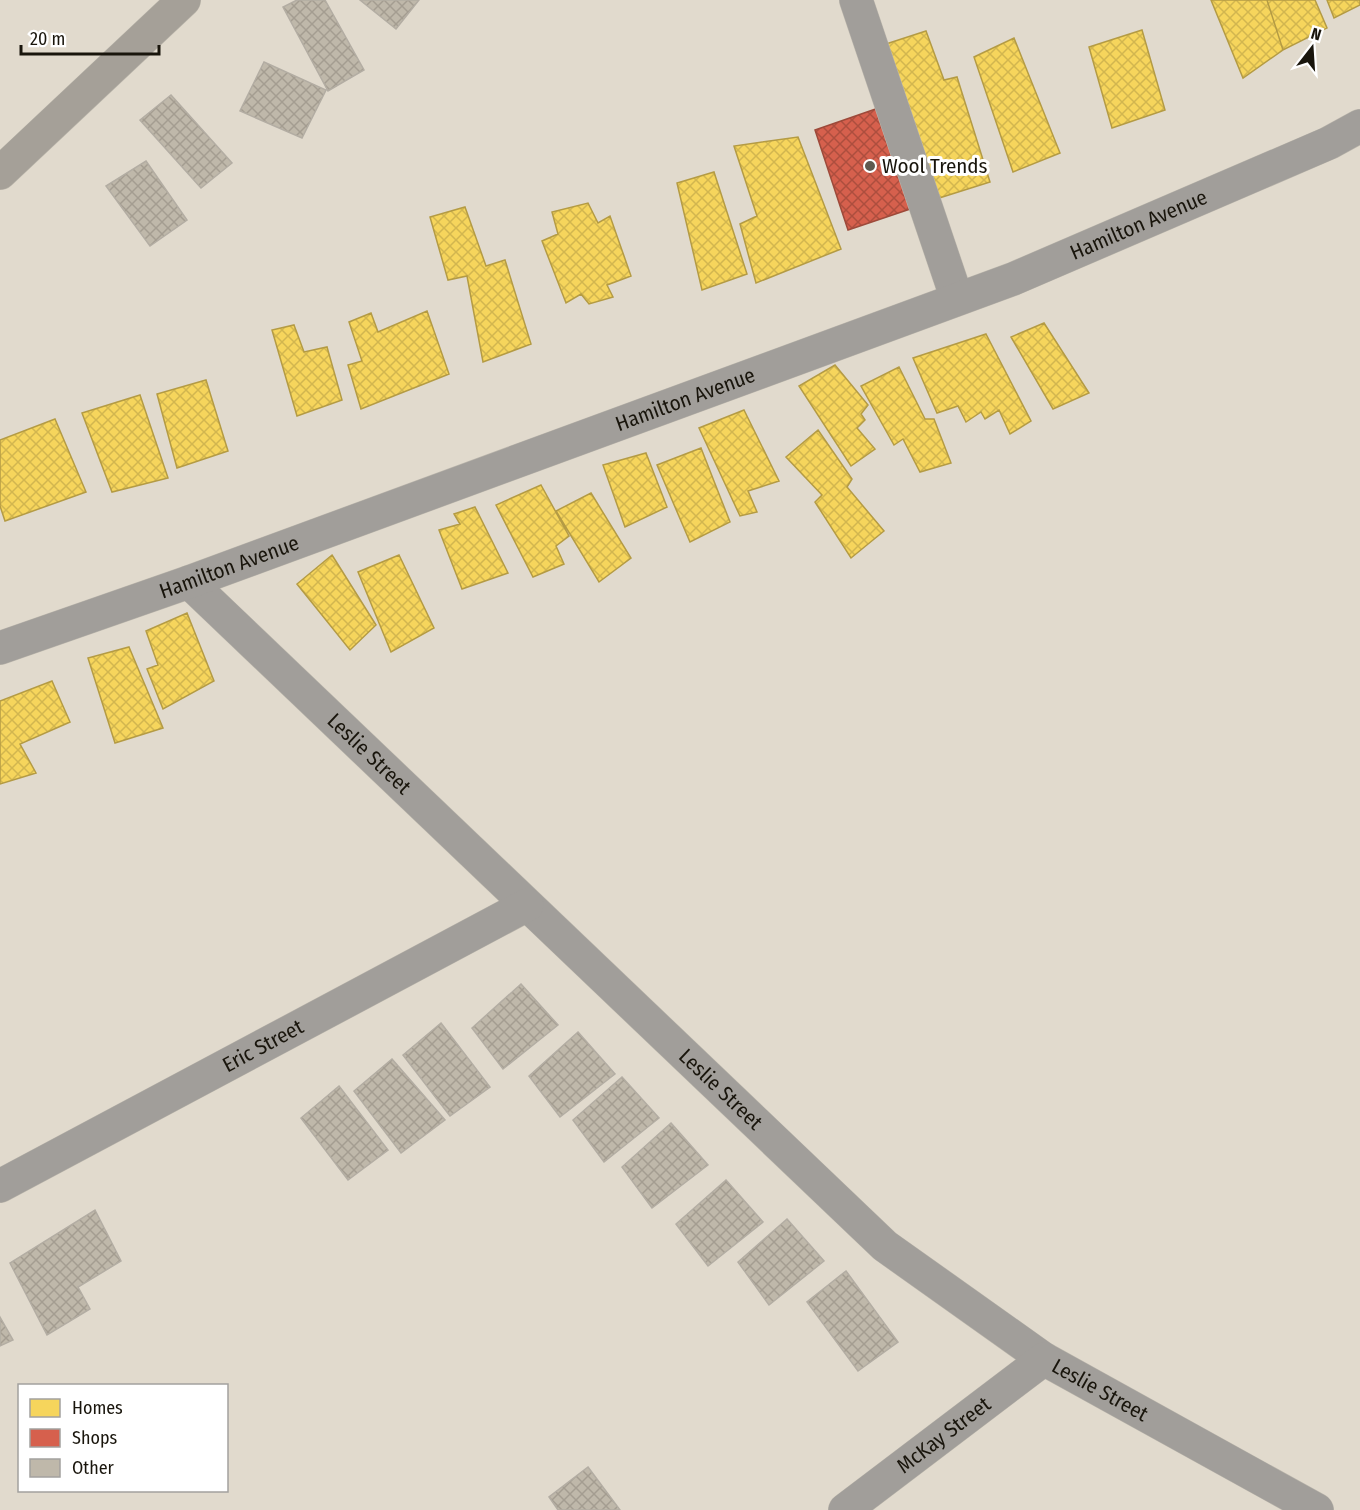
<svg xmlns="http://www.w3.org/2000/svg" width="1360" height="1510" font-family="'Fira Sans Condensed',sans-serif">
  <defs>
    <pattern id="homes-cross-hatch" width="8" height="8" patternUnits="userSpaceOnUse" patternTransform="scale(1.5)"><rect width="8" height="8" fill="#f6d55c"/><path d="M0 0l8 8M0 8l8-8" fill="none" stroke="#d2b64f"/></pattern>
    <pattern id="shops-cross-hatch" width="8" height="8" patternUnits="userSpaceOnUse" patternTransform="scale(1.5)"><rect width="8" height="8" fill="#d6604d"/><path d="M0 0l8 8M0 8l8-8" fill="none" stroke="#ad4e3e"/></pattern>
    <pattern id="building-cross-hatch" width="8" height="8" patternUnits="userSpaceOnUse" patternTransform="scale(1.5)"><rect width="8" height="8" fill="#bfb8aa"/><path d="M0 0l8 8M0 8l8-8" fill="none" stroke="#a49d91"/></pattern>
  </defs>
  <rect width="100%" height="100%" fill="#e1dacd"/>
  <path fill="url(#homes-cross-hatch)" stroke="#b49b44" stroke-width="1.5" d="M1211 0H1267L1283 50 1243 78Z
    M1267 0H1315L1327 28 1283 50Z
    M1327 0H1360V5L1334 18Z
    M1142 30 1165 110 1112 128 1089 47Z
    M926 31 944 80 957 77 990 182 936 199 886 44Z
    M1014 38 1060 153 1013 172 974 57Z
    M798 137 841 249 756 283 740 224 757 216 734 146Z
    M714 172 747 274 702 290 677 183Z
    M588 203 598 223 610 216 631 276 607 285 613 297 589 304 581 294 566 303 542 241 558 234 552 212Z
    M465 207 486 266 505 260 531 344 483 362 467 276 448 280 430 217Z
    M427 311 449 374 361 409 348 365 362 361 349 322 371 313 378 332Z
    M1044 323 1089 393 1053 409 1011 337Z
    M294 325 304 352 327 347 342 400 297 416 272 330Z
    M986 334 1031 421 1010 434 999 410 985 419 981 412 966 422 958 406 937 413 913 358Z
    M835 365 868 405 861 414 865 420 857 428 875 449 851 466 799 386Z
    M899 367 925 419H934L951 463 920 472 903 439 894 445 861 386Z
    M206 380 228 451 177 468 157 394Z
    M140 395 168 478 112 492 82 413Z
    M744 410 779 481 748 491 757 512 740 516 699 428Z
    M55 419 86 492 5 521 0 506V440Z
    M818 430 852 479 847 487 884 531 851 558 815 502 822 495 786 457Z
    M701 448 730 522 690 542 657 465Z
    M646 453 667 507 625 527 603 465Z
    M541 485 569 536 556 546 564 564 533 577 496 505Z
    M591 493 631 558 599 582 556 511Z
    M475 507 508 573 462 589 439 530 460 524 454 514Z
    M332 555 376 625 350 650 297 584Z
    M399 555 434 628 391 652 358 572Z
    M187 613 214 681 163 709 147 669 158 665 146 631Z
    M129 647 163 728 115 743 88 658Z
    M52 681 70 722 20 744 36 773 0 784V701Z"/>
  <path fill="url(#shops-cross-hatch)" stroke="#9d4a3a" stroke-width="1.5" d="M890 104 928 203 848 230 815 130Z"/>
  <path fill="url(#building-cross-hatch)" stroke="#b3ada3" stroke-width="1.5" d="M297 0H325L364 70 328 91 283 7Z
    M360 0H419L396 29Z
    M264 62 326 90 302 138 240 111Z
    M171 95 232 163 201 188 140 120Z
    M146 161 187 220 150 246 106 186Z
    M521 984 558 1025 503 1069 472 1028Z
    M441 1023 490 1087 450 1116 403 1055Z
    M578 1032 615 1074 560 1117 529 1076Z
    M392 1059 445 1120 401 1153 354 1091Z
    M622 1077 659 1118 604 1162 573 1120Z
    M339 1086 388 1150 348 1180 301 1118Z
    M671 1123 708 1165 652 1208 622 1167Z
    M726 1180 763 1222 708 1266 676 1224Z
    M95 1210 121 1261 78 1287 90 1309 47 1335 10 1263Z
    M787 1219 824 1261 769 1305 738 1262Z
    M846 1271 898 1342 858 1371 807 1302Z
    M0 1317 13 1340 0 1346Z
    M588 1467 620 1510H558L549 1497Z"/>
  <g fill="none" stroke-linecap="round" stroke-linejoin="round">
    <defs>
      <g id="minor">
        <path d="M856 0 957 299"/>
        <path id="s1" d="M189 582 885 1246 1044 1359 1317 1510"/>
        <path id="s2" d="M0 648 189 582 1013 279 1329 143 1360 126"/>
        <path id="s3" d="M0 1186 527 905"/>
        <path id="s4" d="M845 1510 1044 1359"/>
      </g>
      <path id="major" d="M0 173 184 0"/>
    </defs>
    <use href="#minor" stroke="#bbb6ac" stroke-width="34"/>
    <use href="#major" stroke="#bbb6ac" stroke-width="34"/>
    <use href="#minor" stroke="#a19e9a" stroke-width="33"/>
    <use href="#major" stroke="#a5a098" stroke-width="33"/>
  </g>
  <circle fill="#5f5a50" stroke="#fff" stroke-width="2" cx="870" cy="166" r="6"/>
  <g text-anchor="middle" dominant-baseline="central" stroke-width="6" stroke-linejoin="round" paint-order="stroke">
    <g font-size="21" fill="#19150c" stroke="#fff" text-anchor="start">
      <text x="882" y="166">Wool Trends</text>
    </g>
    <g font-size="21" fill="#19150c" stroke="#fff">
      <text stroke="none"><textPath href="#s2" startOffset="1215">Hamilton Avenue</textPath></text>
      <text stroke="none"><textPath href="#s2" startOffset="729">Hamilton Avenue</textPath></text>
      <text stroke="none"><textPath href="#s2" startOffset="243">Hamilton Avenue</textPath></text>
      <text stroke="none"><textPath href="#s1" startOffset="249">Leslie Street</textPath></text>
      <text stroke="none"><textPath href="#s3" startOffset="298">Eric Street</textPath></text>
      <text stroke="none"><textPath href="#s1" startOffset="735">Leslie Street</textPath></text>
      <text stroke="none"><textPath href="#s1" startOffset="1221">Leslie Street</textPath></text>
      <text stroke="none"><textPath href="#s4" startOffset="124">McKay Street</textPath></text>
    </g>
  </g>
  <rect x="18" y="1384" width="210" height="108" fill="#ffffff" stroke="#a3a19e" stroke-width="1.5"/>
  <rect x="30" y="1399" width="30" height="18" fill="#f6d55c" stroke="#a3a19e" stroke-width="1.5"/>
  <text x="72" y="1414" font-size="18" fill="#19150c">Homes</text>
  <rect x="30" y="1429" width="30" height="18" fill="#d6604d" stroke="#a3a19e" stroke-width="1.5"/>
  <text x="72" y="1444" font-size="18" fill="#19150c">Shops</text>
  <rect x="30" y="1459" width="30" height="18" fill="#bfb8aa" stroke="#a3a19e" stroke-width="1.5"/>
  <text x="72" y="1474" font-size="18" fill="#19150c">Other</text>
  <g transform="translate(1312 48) rotate(17)" stroke="#ffffff" stroke-width="4.5" paint-order="stroke">
  <path d="M0-4.5L10 22L0 15L-10 22Z" fill="#19150c"/>
  <text y="-9" font-size="16" font-weight="bold" text-anchor="middle" fill="#19150c">N</text>
  </g>
  <path d="M21 45v9h138v-9" fill="none" stroke="#19150c" stroke-width="3"/>
  <text x="30" y="45" font-size="18" fill="#19150c" stroke="#ffffff" stroke-width="4.5" paint-order="stroke">20 m</text>
</svg>
